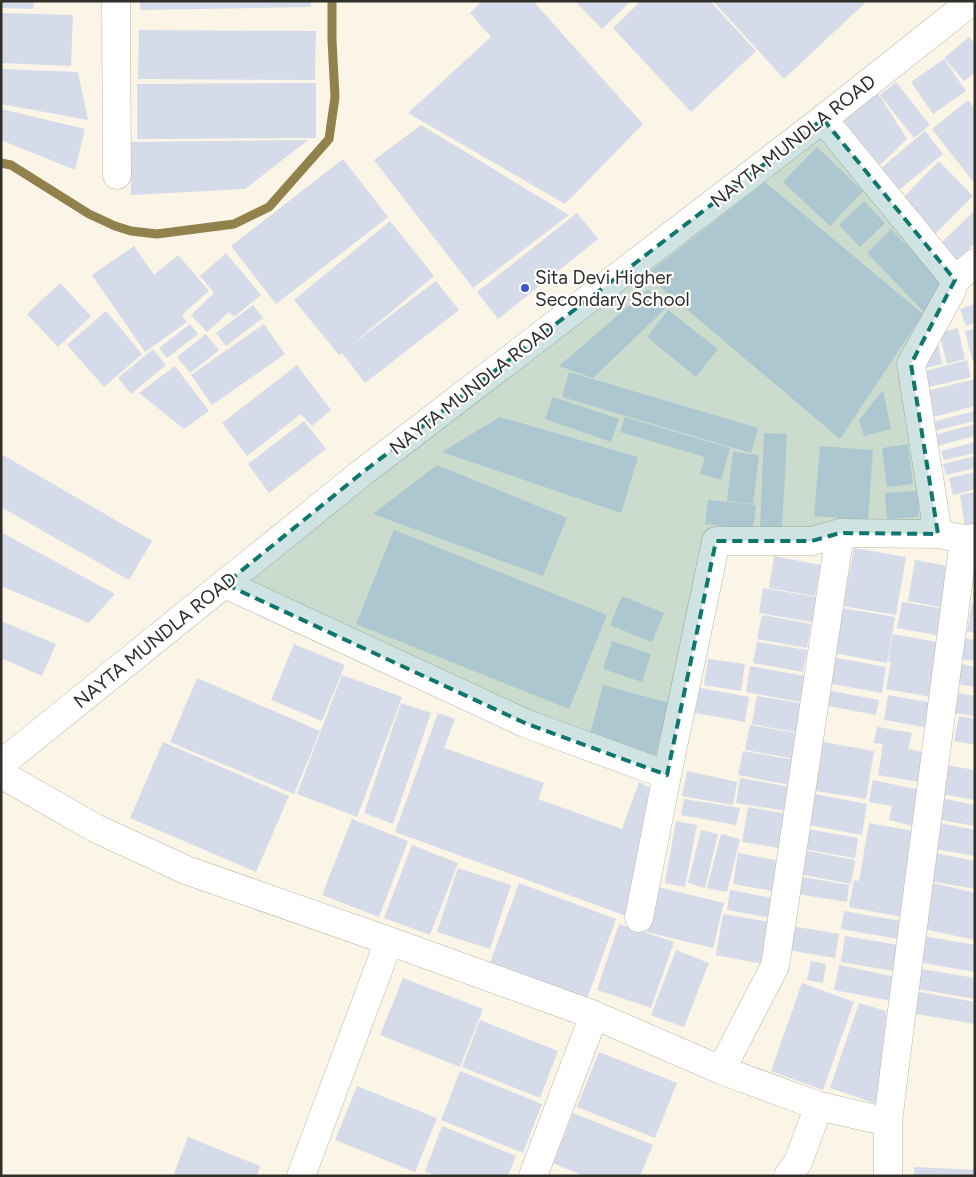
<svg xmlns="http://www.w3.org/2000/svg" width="976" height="1177" font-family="Figtree,sans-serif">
  <rect width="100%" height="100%" fill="#faf5e6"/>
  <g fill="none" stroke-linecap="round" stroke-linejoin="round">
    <path stroke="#91814d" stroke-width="9" d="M1 163 11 165 89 214 115 226 131 231 157 234 234 224 269 207 329 139 335 97 332 40V1"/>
  </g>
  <path fill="#d5dbe9" d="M1 1H34L33 9 1 8Z
    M140 1H311V7L140 10Z
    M482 1H533L643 124 565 204 408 113 491 37 470 13Z
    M575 1H631L602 29Z
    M641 1H710L756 51 691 112 613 28Z
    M713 1H867L784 79Z
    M1 13 73 15 71 66 1 63Z
    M139 30 316 31 315 80 138 79Z
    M969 37 975 44V72L964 81 944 58Z
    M944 59 966 91 933 114 911 82Z
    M1 69 78 72 88 120 1 104Z
    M896 82 930 125 914 138 880 95Z
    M316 83V138L137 139V84Z
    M878 93 907 139 880 165 843 121Z
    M968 100 975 109V184L932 129Z
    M1 109 85 129 75 170 1 140Z
    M421 125 569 215 473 288 374 160Z
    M925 131 943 154 899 190 881 168Z
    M308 140 245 189 131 195V142Z
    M817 147 863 191 830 226 783 182Z
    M343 159 388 217 276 304 231 246Z
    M939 161 973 196 933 236 899 202Z
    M765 182 923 314 840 439 646 275Z
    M864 201 885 223 860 247 839 225Z
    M975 210V243L956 262 939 245Z
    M577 213 598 239 498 319 477 292Z
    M390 221 434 276 350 346 436 281 459 310 365 383 342 353 339 355 294 300Z
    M891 229 948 288 924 312 867 253Z
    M134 246 154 275 178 255 209 291 182 315 187 322 145 352 92 275Z
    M226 253 261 295 234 317 229 312 207 332 191 315 214 293 200 276Z
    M60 283 91 316 58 347 27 314Z
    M648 289 665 309 593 378 559 366Z
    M975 304V323L966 326 960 309Z
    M253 305 263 318 226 346 216 333Z
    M668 310 718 349 696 377 647 337Z
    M106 311 142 354 104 387 67 345Z
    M190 324 198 334 167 358 159 348Z
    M264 324 285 354 212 405 191 375Z
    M958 328 965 359 947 364 939 333Z
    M975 329V359L972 360 965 331Z
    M206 334 219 350 190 373 177 357Z
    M938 343 942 364 921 369Z
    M153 349 166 365 131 394 118 378Z
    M967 360 971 377 925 388 922 372Z
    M297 365 331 410 312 426 301 414 247 456 222 423Z
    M175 366 209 411 184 429 139 393Z
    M569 372 758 428 751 453 562 397Z
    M975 379V406L933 417 927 391Z
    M883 390 891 429 864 436 859 420Z
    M553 397 619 419 611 442 545 419Z
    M975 411V421L934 431 932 422Z
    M500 417 638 457 621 513 442 452Z
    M625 417 730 448 721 480 700 474 705 457 620 432Z
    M304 421 326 449 269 493 248 464Z
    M975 424V436L937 446 934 435Z
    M764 433 787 434 782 530 760 529Z
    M975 442V453L944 460 941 451Z
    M908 444 913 484 887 487 882 448Z
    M820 446 873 450 868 520 814 516Z
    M733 452 759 455 753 504 727 501Z
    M1 454 152 541 129 580 1 507Z
    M975 456V468L946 475 943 464Z
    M437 465 567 518 543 576 373 514Z
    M975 472V489L953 495 949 478Z
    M917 491 919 517 887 519 885 493Z
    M975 492V532L966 533 960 495Z
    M708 500 756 505 753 530 705 524Z
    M394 530 607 615 569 709 356 624Z
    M1 532 115 594 89 623 1 586Z
    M854 548 906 557 896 615 843 606Z
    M774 556 821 565 815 596 769 588Z
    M915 560 953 567 946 608 908 601Z
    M763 588 822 598 818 623 759 613Z
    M622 596 664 613 652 642 610 625Z
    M902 602 946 609 941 636 897 628Z
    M972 603 975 604V633L967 631Z
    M842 608 895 617 887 663 834 653Z
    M762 615 811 624 807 648 757 639Z
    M1 621 56 644 42 676 1 658Z
    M893 634 937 642 932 670H936L931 697 886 689 891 662 888 661Z
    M960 638 975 640V661L956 658Z
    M612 641 651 654 642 682 603 669Z
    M757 642 807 650 803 672 753 663Z
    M294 644 345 665 322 721 271 700Z
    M831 657 886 667 882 693 826 683Z
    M708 659 745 664 741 691 704 685Z
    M961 664 975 667V687L957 684Z
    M750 666 805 676 800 702 746 692Z
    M342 675 402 697 357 817 297 794Z
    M197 678 320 731 294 794 170 742Z
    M603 685 669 703 655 756 589 738Z
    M694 687 749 697 745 722 690 712Z
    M826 690 879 700 876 715 823 705Z
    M958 693 975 696V716L954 713Z
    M888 695 939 704 935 729 884 720Z
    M757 696 805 704 800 733 752 724Z
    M401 703 431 713 393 824 364 813Z
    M438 713 455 719 444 748 544 783 538 799 622 829 639 782 656 791 629 917 395 832Z
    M959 716 975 719V745L954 741Z
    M750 725 801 734 796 759 745 750Z
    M877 727 912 733 908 749 924 752 919 782 878 775 883 744 874 743Z
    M818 741 874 751 866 799 809 790Z
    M163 742 289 796 256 872 130 818Z
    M743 751 795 760 790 785 738 775Z
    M940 764 975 770V800L935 793Z
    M687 771 737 782 733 805 682 796Z
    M740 778 791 787 787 811 736 803Z
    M873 780 920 790 913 826 889 820 892 806 869 802Z
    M809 793 867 804 862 835 804 824Z
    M940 798 975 805V826L936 819Z
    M684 799 740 808 736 825 681 815Z
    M748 807 792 815 785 849 742 842Z
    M352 819 408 841 379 917 322 895Z
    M676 821 697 825 685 887 665 883Z
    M869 823 913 831 903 917 849 907 854 880 859 881Z
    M939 823 975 830V856L934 849Z
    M807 829 858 838 855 858 803 849Z
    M701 830 718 834 705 888 688 883Z
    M721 834 740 839 727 892 707 888Z
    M412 845 458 863 430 935 384 918Z
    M803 850 855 860 851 884 799 874Z
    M930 852 975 861V889L924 880Z
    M738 853 785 862 779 892 733 884Z
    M458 868 511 885 490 949 437 932Z
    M802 877 849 885 847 902 798 894Z
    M519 883 616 919 587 999 490 963Z
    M933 883 975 893V940L924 929Z
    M658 887 724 903 713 948 647 932Z
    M730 890 783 900 779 919 727 910Z
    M844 911 901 921 898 939 841 929Z
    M723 914 770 922 763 964 716 955Z
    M619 924 674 942 651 1008 597 990Z
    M791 926 839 934 835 958 787 950Z
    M845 936 899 945 894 971 841 962Z
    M923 936 975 945V972L918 962Z
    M676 950 709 963 684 1027 651 1015Z
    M811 961 826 964 823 983 807 980Z
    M839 965 896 977 892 1001 834 990Z
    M921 969 975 978V999L918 989Z
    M403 978 483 1009 460 1067 380 1035Z
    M802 983 854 1002 823 1090 771 1071Z
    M914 991 975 1002V1024L910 1013Z
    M859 1003 886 1011 883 1106 830 1088Z
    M480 1020 558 1051 540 1098 462 1067Z
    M599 1052 677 1083 655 1138 577 1107Z
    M460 1071 542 1104 523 1153 441 1120Z
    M357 1086 437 1118 415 1172 335 1140Z
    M573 1113 653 1145 640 1176H584L553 1163Z
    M442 1126 516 1156 508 1176H436L425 1171Z
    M188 1137 260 1166 257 1176H173Z
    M914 1167 975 1170V1176H914Z"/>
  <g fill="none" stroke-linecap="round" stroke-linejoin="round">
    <defs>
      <path id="street" d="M116 1 117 175
        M823 119 955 280
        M938 534 911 364 951 292 955 280 975 263
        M225 584 527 724 667 775 639 918
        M1 774 95 828 186 870 389 941 594 1015 721 1070 819 1106 888 1122V1176
        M667 775 716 541H812L840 533 938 534 964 539 975 538
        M721 1070 775 966 840 533
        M888 1122 896 1056 964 539
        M301 1176 389 941
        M533 1176 594 1015
        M788 1176 798 1162 819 1106"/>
      <path id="secondary" d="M1 764 363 472 823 119 972 1"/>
    </defs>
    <use href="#street" stroke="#b9b5a7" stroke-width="29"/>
    <use href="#secondary" stroke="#b9b5a7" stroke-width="29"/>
    <use href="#street" stroke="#fff" stroke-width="28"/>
    <use href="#secondary" stroke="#fff" stroke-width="28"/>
  </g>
  <path fill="#0f766e" fill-opacity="0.2" stroke="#0f766e" stroke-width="4" stroke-dasharray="10 6" stroke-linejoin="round" d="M823 119 955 280 911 364 938 534 840 533 812 541H716L667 775 527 724 225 584 363 472Z"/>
  <circle fill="#3a58ca" stroke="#fff" stroke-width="2" cx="525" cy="288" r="5"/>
  <g text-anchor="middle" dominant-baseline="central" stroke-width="4.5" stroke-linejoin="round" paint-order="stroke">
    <g font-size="19" fill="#302e29" stroke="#fff">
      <text transform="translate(793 141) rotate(-38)">NAYTA MUNDLA ROAD</text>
      <text transform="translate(472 388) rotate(-38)">NAYTA MUNDLA ROAD</text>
      <text transform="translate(155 640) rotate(-39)">NAYTA MUNDLA ROAD</text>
    </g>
    <g font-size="19" fill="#302e29" stroke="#fff" text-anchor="start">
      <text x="535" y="277">Sita Devi Higher<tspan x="535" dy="22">Secondary School</tspan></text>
    </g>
  </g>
  <rect width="976" height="1177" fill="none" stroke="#302e29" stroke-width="5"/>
</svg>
